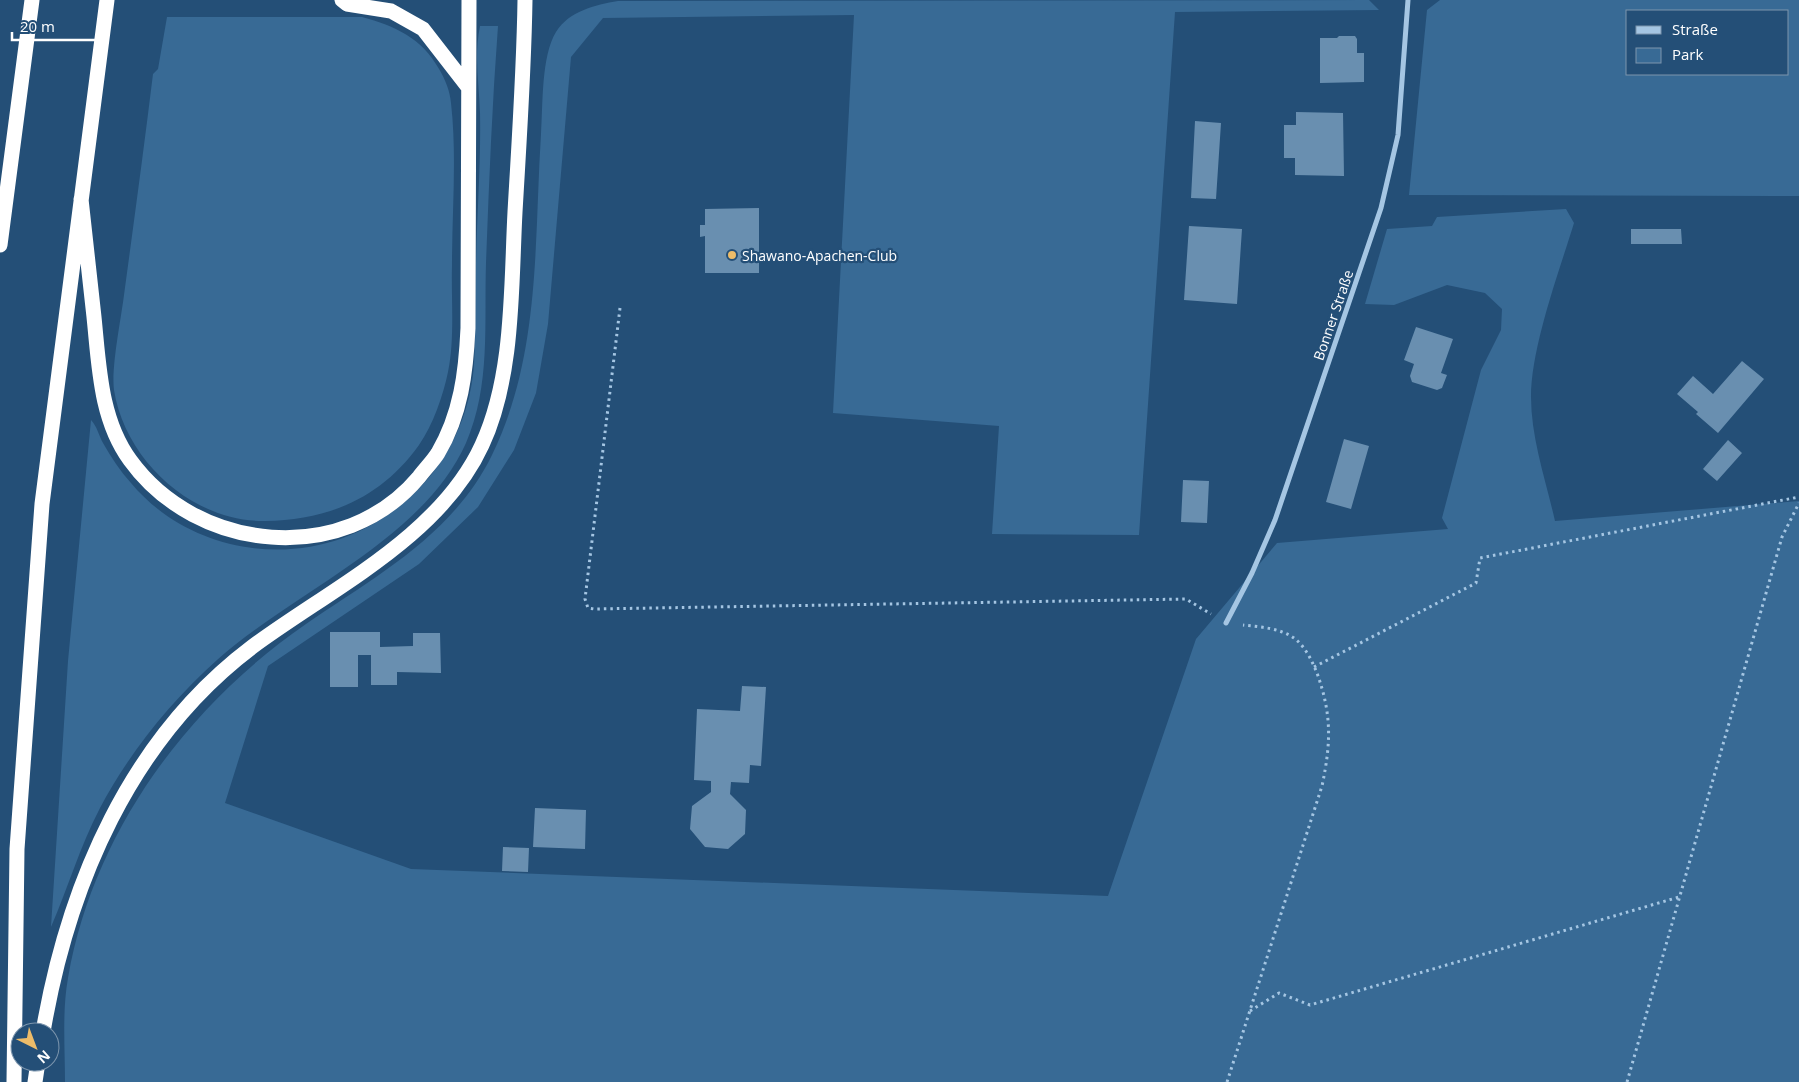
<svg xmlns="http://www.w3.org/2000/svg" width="1799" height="1082" font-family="'Open Sans',sans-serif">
  <rect width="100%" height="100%" fill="#244f77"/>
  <path fill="#386a95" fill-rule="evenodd" d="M1369 0 1379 10 1175 12 1139 535 992 534 999 426 833 413 854 15 603 18 571 57 548 324 536 393 514 450 478 507 419 564 268 666 225 803 411 869 1108 896 1196 639 1277 543 1448 529 1442 518 1481 370 1501 330 1502 309 1485 293 1447 285 1394 305 1365 304 1387 229 1432 226 1437 217 1566 209 1574 223C1559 272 1531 347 1531 397 1531 438 1546 481 1555 521L1799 501V1082H65C65 1048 62 1011 68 978 93 833 187 706 306 624 376 576 453 535 492 455 541 354 534 243 541 134 543 106 541 56 556 32 569 11 595 5 618 1Z
    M1440 0H1799V196L1409 195 1427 10ZM1628 11H1788V74H1628Z
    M167 17H362C395 26 422 38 439 69 445 79 450 91 451 103 457 156 452 211 452 265 451 299 455 338 448 372 443 396 433 425 419 445 381 498 329 520 265 521 192 522 125 460 114 390 111 368 121 319 124 295 134 221 144 148 153 74L158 69Z
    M480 26H498C492 105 489 184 486 263 484 323 491 386 466 443 422 541 294 591 217 660 171 701 129 753 100 808 80 846 68 888 51 927L68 661 91 420C97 426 99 436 103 443 111 457 120 471 131 483 182 544 269 565 343 538 418 510 468 444 474 365 476 331 475 297 476 263 477 214 481 163 480 113 479 83 474 56 480 26Z"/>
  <path fill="#698fb0" d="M1339 36H1355L1357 39V53H1364V82L1320 83V38H1337Z
    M1296 112 1343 113 1344 176 1295 175V158H1284V125H1296Z
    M1195 121 1221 123 1216 199 1191 198Z
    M759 208V273H705V236L700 237V225H705V209Z
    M1189 226 1242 229 1237 304 1184 300Z
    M1631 229H1681L1682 244H1631Z
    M1416 327 1453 339 1441 373 1447 375 1442 388 1437 390 1412 382 1410 376 1414 364 1404 360Z
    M1742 361 1764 379 1718 433 1696 414 1698 412 1677 394 1693 376 1713 394Z
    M1344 439 1369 446 1351 509 1326 502Z
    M1728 440 1742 453 1717 481 1703 469Z
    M1183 480 1209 481 1207 523 1181 522Z
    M330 632H380V647L413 646V633H440L441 673 397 672V685H371V655H358V687H330Z
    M742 686 766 687 761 766 750 765 749 783 731 782 730 794 746 810 745 834 728 849 705 847 690 829 692 806 711 792V781L694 780 697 709 740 711Z
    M535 808 586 810 585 849 533 847Z
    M503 847 529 848 528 872 502 871Z"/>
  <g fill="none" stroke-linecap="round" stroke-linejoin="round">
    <path stroke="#a5c6e3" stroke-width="3" stroke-dasharray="2.5 4" stroke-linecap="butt" d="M620 308 585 599 588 608 594 609 1186 599 1211 614
      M1314 667 1476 583 1480 558 1799 497
      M1250 1011 1279 993 1310 1005 1679 897
      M1227 1082 1322 786C1331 743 1332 715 1317 673 1312 661 1305 646 1294 638 1280 628 1260 627 1243 625
      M1627 1082 1782 537 1799 503"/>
    <path stroke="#a5c6e3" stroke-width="5" d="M1226 623 1252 573 1275 520 1381 208 1398 135 1408 0"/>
    <path stroke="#fff" stroke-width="15" d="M342 0 347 4 391 11 423 29 468 87
      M81 199C85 238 90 278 94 317 99 365 100 419 130 460 197 553 344 567 419 477 425 469 433 461 438 453 461 414 466 372 468 328L469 0
      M0 245 32 0
      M43 1032C68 885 130 739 252 647 330 589 440 537 482 445 514 376 511 287 515 212 519 142 524 71 525 0
      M14 1082 17 849 42 504 107 0
      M35 1082 38 1062"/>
  </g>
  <circle fill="#edbc69" stroke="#244f77" stroke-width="2" cx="732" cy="255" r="5"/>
  <g text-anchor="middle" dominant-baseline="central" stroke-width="4.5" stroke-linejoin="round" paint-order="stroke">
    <g font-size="14" fill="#fff" stroke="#244f77" text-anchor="start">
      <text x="742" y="255">Shawano-Apachen-Club</text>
    </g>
    <g font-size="14" fill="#fff" stroke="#244f77">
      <text transform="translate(1333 315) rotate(-71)">Bonner Straße</text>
    </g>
  </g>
  <rect x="1626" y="10" width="162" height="65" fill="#244f77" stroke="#7c95ad"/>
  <rect x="1636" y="26" width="25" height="8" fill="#a5c6e3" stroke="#7c95ad"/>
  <text x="1672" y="35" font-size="15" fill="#ffffff">Straße</text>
  <rect x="1636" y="48" width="25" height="15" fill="#386a95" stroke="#7c95ad"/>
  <text x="1672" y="60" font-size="15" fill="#ffffff">Park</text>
  <g transform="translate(35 1047) rotate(138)"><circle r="24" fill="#244f77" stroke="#7c95ad"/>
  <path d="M0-4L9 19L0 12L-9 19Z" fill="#edbc69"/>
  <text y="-8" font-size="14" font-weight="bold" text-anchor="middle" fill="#ffffff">N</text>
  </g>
  <path d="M12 32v8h86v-8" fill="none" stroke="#ffffff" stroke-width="2.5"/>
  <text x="20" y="32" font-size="15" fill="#ffffff" stroke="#244f77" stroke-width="4" paint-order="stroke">20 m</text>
</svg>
